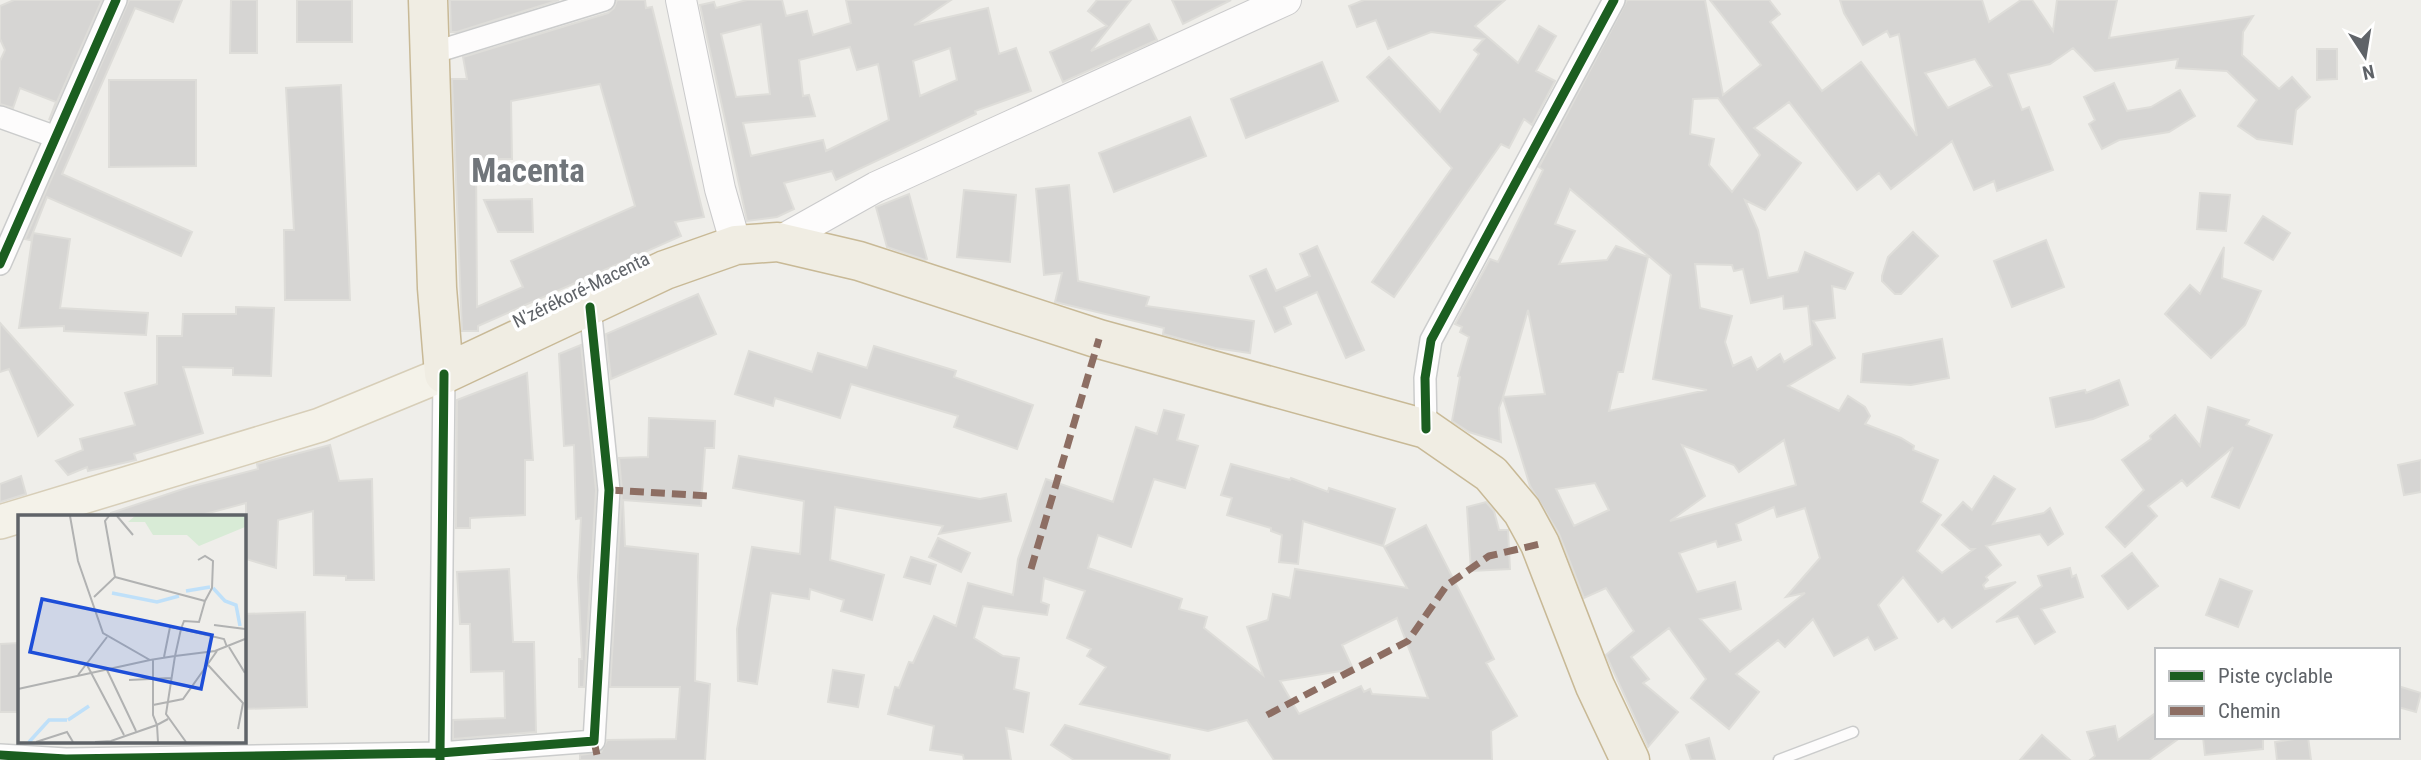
<svg xmlns="http://www.w3.org/2000/svg" width="2421" height="760" font-family="'Roboto Condensed',sans-serif">
  <rect width="100%" height="100%" fill="#efeeea"/>
  <path fill="#d6d5d3" stroke="#deddd9" stroke-width="2" fill-rule="evenodd" d="M14 0H102L49 120 56 102 20 88 13 108 0 104V61L5 50 0 39V6Z
    M129 0H182L173 22 135 8 62 174 192 232 181 256 47 197 30 240 25 239Z
    M231 0H257V53H230Z
    M297 0H352V42H297Z
    M450 0H559L457 32H451Z
    M617 0H645L646 8 652 7 704 217 675 222 681 236 478 326V331H462L452 79H467L463 57 608 13 614 8ZM600 84 635 206 511 261 523 287 477 307 476 159H512L511 101Z
    M747 0H782L786 16 807 11 813 35 851 23 846 0H951L914 25 988 8 999 54 1016 48 1031 91 975 111 976 114 836 180 832 171 784 183 794 209 777 217 747 221 700 5 714 2 716 8ZM761 24 770 94 736 97 721 34ZM850 47 857 70 878 64 889 120 826 151 823 140 751 156 743 123 815 116 809 95 803 96 799 60ZM950 48 957 80 920 96 913 61Z
    M1097 0H1131L1091 51 1149 24 1157 40 1063 82 1050 52 1107 26 1088 11Z
    M1172 0H1231L1183 24Z
    M1364 0H1505L1475 26 1518 63 1539 26 1556 36 1536 71 1555 81 1532 125 1524 119 1509 148 1501 144 1394 297 1372 282 1452 168 1367 77 1389 57 1440 112 1479 54 1474 50 1484 39 1431 32 1388 49 1376 20 1357 27 1349 6Z
    M1627 0H1705L1723 95 1761 65 1710 0H1769L1780 14 1770 22 1822 91 1861 62 1917 136 1899 34 1890 37 1887 31 1863 45 1844 13 1840 0H1982L1989 22 2021 0H2032L2053 31 2057 0H2117L2109 38 2253 16 2243 32 2242 55 2279 89 2292 77 2310 97 2296 110 2292 144 2257 139 2238 126 2257 100 2227 71 2176 68 2178 59 2095 71 2073 48 2050 64 2008 74 2022 110 2029 107 2053 170 1997 191 1994 181 1974 190 1952 141 1891 189 1879 173 1857 190 1789 102 1754 128 1801 163 1765 210 1745 200 1758 230 1768 278 1798 272 1805 252 1853 273 1845 289 1832 286 1835 318 1813 321 1835 358 1788 386 1839 411 1848 396 1865 407 1870 416 1865 424 1901 438 1914 446 1913 450 1938 460 1921 502 1941 515 1917 551 1942 573 1974 549H1970L1942 525 1963 502 1972 510 1994 476 2015 489 1993 524 2044 513 2050 508 2063 534 2048 545 2040 534 1986 546 2001 565 1986 577 1988 580 1983 585 1985 589 2016 582 1952 628 1944 618 1938 622 1903 577 1878 605 1897 638 1875 650 1868 637 1834 656 1813 619 1785 647 1778 640 1736 674 1759 692 1729 729 1691 698 1706 679 1669 628 1631 657 1649 679 1643 683 1678 712 1648 747 1606 655 1634 631 1606 588 1584 598 1559 534 1530 486 1503 398 1499 408 1501 442 1469 432 1452 421 1460 377 1458 376 1469 337 1460 332 1462 327 1455 324 1490 259 1498 262 1543 170 1539 167ZM1975 59 1992 86 1948 108 1925 73ZM1718 98 1760 155 1732 192 1709 165 1714 139 1690 134 1693 99ZM1570 189 1671 275 1653 379 1707 390 1609 411 1618 372H1623L1648 257 1616 246 1607 260 1559 264 1575 231 1555 224ZM1695 264 1732 265 1734 271 1743 269 1751 303 1783 296 1784 309 1808 306 1812 345 1784 362 1780 354 1757 370 1751 357 1733 366 1725 342 1732 316 1700 308ZM1528 310 1545 394 1503 397ZM1784 440 1796 485 1670 521 1705 496 1682 445 1734 465 1739 472ZM1595 483 1609 510 1574 526 1556 489ZM1774 507 1777 517 1805 508 1820 558 1786 597 1805 593 1730 652 1700 619 1741 609 1735 582 1697 592 1679 553 1716 541 1718 547 1741 540 1736 524Z
    M2317 49H2337V79L2317 80Z
    M1322 62 1338 101 1246 138 1231 99Z
    M109 80H196V166L109 167Z
    M2114 83 2127 111 2151 107 2180 90 2195 116 2169 132 2119 140 2102 149 2089 124 2095 120 2084 97Z
    M341 85 350 300H285L284 230H294L286 88Z
    M1190 117 1206 156 1114 192 1099 153Z
    M1069 185 1078 281 1149 297 1146 306 1254 321 1250 353 1215 348 1163 334 1164 328 1055 302 1062 273 1044 275 1036 189Z
    M964 190 1016 195 1010 262 957 257Z
    M2200 193 2230 195 2226 231 2197 229Z
    M909 194 927 259 925 260 887 247 876 207Z
    M532 199 533 232H498L484 200Z
    M2263 216 2290 233 2273 260 2245 243Z
    M1913 232 1938 256 1901 294H1895L1882 281V276L1888 257Z
    M33 233 70 239 60 308 148 313 146 335 64 331V326L19 328Z
    M2046 240 2064 287 2012 307 1994 261Z
    M1317 246 1364 350 1346 358 1317 292 1284 307 1291 324 1275 332 1250 276 1266 269 1276 291 1310 276 1300 254Z
    M2224 247 2222 278 2261 291 2245 325 2211 358 2165 314 2190 285 2200 294Z
    M698 294 716 334 611 379 606 334Z
    M236 307 274 308 271 376 233 375V368L183 367 203 433 134 454 136 460 88 471 87 467 68 475 56 461 83 450 80 439 135 425 125 393 157 384V336H182L183 314H236Z
    M0 323 73 405 38 436 9 369 0 372Z
    M1942 339 1949 378 1911 385 1861 382 1863 354Z
    M581 345 596 490 584 687H579V659H582L578 577 581 518 576 519 574 445 564 446 559 354Z
    M874 346 956 371 954 377 1033 405 1017 449 954 427 958 416 851 384 840 418 775 398 773 406 735 394 749 351 812 372 818 353 867 368Z
    M527 373 533 460H525V515L470 518V528H456L457 400Z
    M2119 380 2128 405 2093 419 2056 427 2050 398 2085 390 2086 393Z
    M2208 407 2249 420 2246 425 2272 435 2239 508 2212 497 2233 447 2187 486 2182 480 2148 506 2157 516 2125 547 2106 527 2144 490 2122 460 2151 439 2150 436 2175 415 2200 446Z
    M1164 410 1184 415 1177 440 1198 446 1185 488 1154 479 1131 547 1098 535 1088 568 1182 599 1179 609 1207 617 1204 628 1263 675 1247 627 1268 620 1273 594 1290 598 1295 569 1407 588 1384 547 1426 525 1494 659 1486 663 1517 716 1491 731 1492 760H1274L1247 720 1208 731 1080 704 1106 667 1087 656 1091 649 1067 638 1085 591 1044 578 1041 602 1049 605 1047 615 983 606 974 638 1003 656 1019 658 1014 689 1029 693 1023 732 1006 728 1011 760H964L963 755 930 750 934 726 888 714 895 687 899 688 909 662 913 663 934 616 956 626 968 583 1013 595 1018 559 1046 479 1113 502 1136 427 1157 434ZM1397 618 1428 698 1372 694 1370 689 1364 692 1361 686 1299 714 1280 681 1353 669 1342 645Z
    M649 418 715 421 714 448H705L701 506 623 500 625 546 698 554 695 681 710 684 705 760H580V755L601 752 607 740 676 739 680 687H610L622 491 619 458 648 457Z
    M330 445 339 481 372 479 374 580H346V576L314 575 313 511 278 520 276 568 246 559V503L194 517H112L111 513 189 487 258 469 257 464Z
    M739 456 980 499 1006 494 1011 521 939 534 943 526 835 507 830 560 884 575 872 620 841 611 844 600 810 589 809 599 771 593 757 684 738 681 737 629 752 547 800 554 804 501 733 488Z
    M2421 460V492L2404 495 2398 465Z
    M1231 464 1290 480 1291 478 1328 492 1329 488 1395 509 1383 546 1303 521 1298 564 1279 562 1282 535 1271 531V528L1227 515 1232 498 1221 495Z
    M21 476 26 494 0 502V484Z
    M1486 502 1494 511 1499 530H1508L1510 569 1471 571 1467 507Z
    M938 538 970 553 961 572 929 557Z
    M2132 553 2158 586 2128 609 2102 576Z
    M911 557 936 565 930 584 904 577Z
    M2070 568 2072 577 2076 575 2083 597 2041 609 2055 632 2035 644 2018 616 1996 622 2042 586 2038 576Z
    M509 569 513 642H534L536 732 453 739V720L505 718 504 671 471 672 470 624H460L457 572Z
    M2220 579 2252 591 2238 627 2206 615Z
    M305 612 307 707 243 709V614Z
    M19 643V712H0V644Z
    M833 670 864 675 858 707 828 702Z
    M2398 686 2421 693 2416 712 2398 707Z
    M2157 712V737H2181L2149 760H2090L2095 756 2087 732 2115 726 2118 740Z
    M1065 725 1170 755 1169 760H1074L1051 745Z
    M2042 735 2070 760H2020Z
    M2203 737H2263V749L2205 755Z
    M2308 737 2311 760H2277L2275 742Z
    M1709 738 1715 760H1691L1686 745Z"/>
  <g fill="none" stroke-linecap="round" stroke-linejoin="round">
    <defs>
      <path id="lane" d="M1779 760 1853 732"/>
      <path id="street" d="M429 54 604 0
        M0 117 56 137
        M0 264 116 0
        M444 374 440 753 594 741 609 490 590 307
        M1426 429 1425 378 1431 340 1614 0
        M0 755 66 759 440 753V760"/>
      <path id="secondary" d="M681 0 720 189 736 245
        M778 242 876 187 1286 0"/>
      <path id="primary" d="M0 522 320 425 444 374"/>
      <path id="highway" d="M428 0 437 288 444 374 665 270 736 245 778 242 859 261 1099 339 1426 429 1491 474 1522 511 1540 544 1595 686 1630 760"/>
    </defs>
    <use href="#lane" stroke="#cbcccc" stroke-width="13"/>
    <use href="#street" stroke="#cbcccc" stroke-width="24"/>
    <use href="#secondary" stroke="#cacacb" stroke-width="32"/>
    <use href="#primary" stroke="#d7ceb8" stroke-width="36"/>
    <use href="#highway" stroke="#c8b996" stroke-width="41"/>
    <use href="#lane" stroke="#fdfcfc" stroke-width="10"/>
    <use href="#street" stroke="#fdfcfc" stroke-width="21"/>
    <use href="#secondary" stroke="#fdfcfc" stroke-width="30"/>
    <use href="#primary" stroke="#f4f2e9" stroke-width="33"/>
    <use href="#highway" stroke="#f0ede3" stroke-width="38"/>
    <path stroke="#8d6e63" stroke-width="7" stroke-dasharray="14 7" stroke-linecap="butt" d="M609 490 709 496
      M1031 569 1099 339
      M1267 715 1408 641 1447 585 1489 556 1540 544
      M594 741 598 760"/>
    <defs>
      <path id="cycleway" d="M0 264 116 0
        M444 374 440 753 594 741 609 490 590 307
        M1426 429 1425 378 1431 340 1614 0
        M0 755 66 759 440 753V760"/>
    </defs>
    <use href="#cycleway" stroke="#fff" stroke-width="13"/>
    <use href="#cycleway" stroke="#1b5e20" stroke-width="9"/>
  </g>
  <g text-anchor="middle" dominant-baseline="central" stroke-width="7" stroke-linejoin="round" paint-order="stroke">
    <g font-size="19" fill="#5f6368" stroke="#fff">
      <text transform="translate(581 290) rotate(-26)">N'zérékoré-Macenta</text>
    </g>
    <g font-size="33" font-weight="bold" fill="#70757a" stroke="#fff">
      <text x="528" y="170">Macenta</text>
    </g>
  </g>
  <g transform="translate(18 515)">
    <rect width="228" height="228" fill="#efeeea"/>
    <path d="M117 1H227V12L181 31 169 20H135L127 7H110Z" fill="#d8ebd6"/>
    <path fill="none" stroke="#bfe0f9" stroke-width="3.5" d="M195 73 207 86 218 90 222 111M168 76 192 72M94 78 139 87 161 81M50 205 71 191M11 227 31 205H49"/>
    <path fill="none" stroke="#b1b2b2" stroke-width="2" d="M52 1 60 46 85 118 132 145 157 141 148 199 168 227M99 1 115 20M180 45 187 41 195 46 194 73 187 86M97 62 187 86 181 107 166 106 163 114 206 124 209 132M76 82 97 62 87 6 91 1M196 110 227 114M211 132 227 158M157 141 197 136 227 124M146 142 152 112 163 114 157 141M135 145V200L139 210 150 204M69 150 106 220M190 150 225 188 220 214M89 155 118 216M60 160 89 122M111 165 153 163M0 174 132 145M135 190 165 184 199 136M18 227 49 217 55 227M77 227 93 226 139 210 140 227"/>
    <path fill="#1d4ed8" fill-opacity="0.15" stroke="#1d4ed8" stroke-width="3.5" d="M24 84 194 120 183 174 12 137Z"/>
    <rect width="228" height="228" fill="none" stroke="#5f6368" stroke-width="3.5"/>
  </g>
  <rect x="2155" y="648" width="245" height="91" fill="#ffffff" stroke="#bfc1c3" stroke-width="2"/>
  <rect x="2169" y="671" width="35" height="10" fill="#1b5e20" stroke="#bfc1c3" stroke-width="2"/>
  <text x="2218" y="683" font-size="21" fill="#5f6368">Piste cyclable</text>
  <rect x="2169" y="706" width="35" height="10" fill="#8d6e63" stroke="#bfc1c3" stroke-width="2"/>
  <text x="2218" y="718" font-size="21" fill="#5f6368">Chemin</text>
  <g transform="translate(2365 56) rotate(168)" stroke="#ffffff" stroke-width="5" paint-order="stroke">
  <path d="M0-5L12 26L0 18L-12 26Z" fill="#5f6368"/>
  <text y="-10" font-size="19" font-weight="bold" text-anchor="middle" fill="#5f6368">N</text>
  </g>
</svg>
